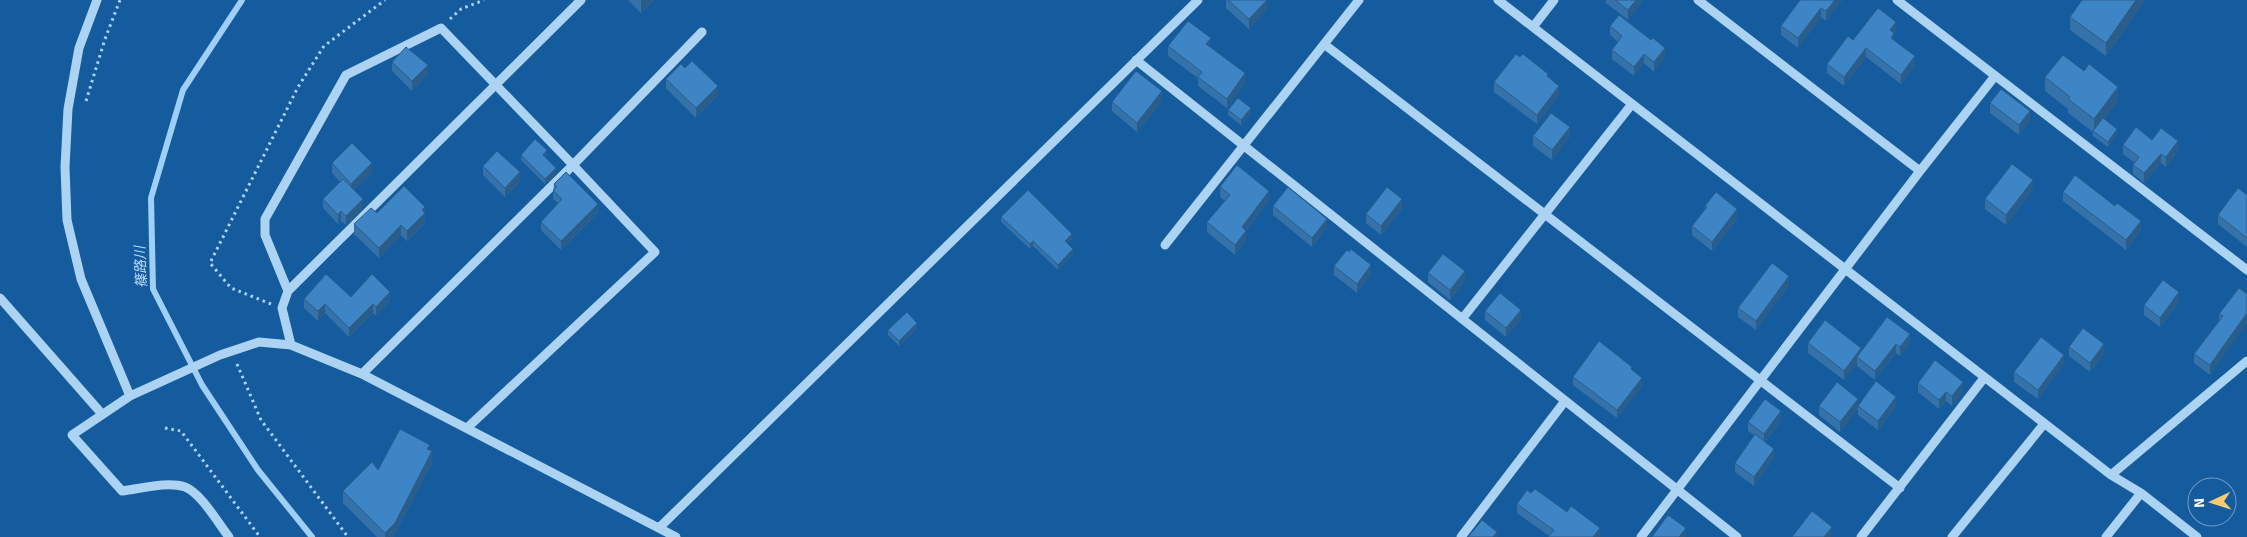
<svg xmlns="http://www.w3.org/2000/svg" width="2247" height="537" font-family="Signika,'Noto Sans JP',sans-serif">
  <rect width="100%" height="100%" fill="#155c9f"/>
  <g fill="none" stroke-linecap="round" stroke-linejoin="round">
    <path stroke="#a0cff6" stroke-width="6" d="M242 0 183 90 151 198 153 289 202 385 258 470 312 537"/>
    <path stroke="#add3f3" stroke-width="3" stroke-dasharray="2.5 4" stroke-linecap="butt" d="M450 19 461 9 484 0
      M86 101 105 39 120 0
      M271 304 231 288 210 263 298 87 324 46 385 0
      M237 364 261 420 348 537
      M165 428 181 431 260 537"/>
    <path stroke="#add3f3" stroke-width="9" d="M97 0 79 48 68 109 65 167 67 220 81 279 130 396
      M1498 0 2111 475 2141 493 2197 537
      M1698 0 1920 171
      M1897 0 2247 270
      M1533 27 1554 0
      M1324 44 1900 488
      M1136 60 1737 537
      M1165 245 1359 0
      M288 291 265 235V219L346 75 441 28 573 165 362 374
      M0 298 102 414
      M1462 319 1632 104
      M291 345 282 308 288 291 581 0
      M467 428 655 252 573 165 702 32
      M2111 475 2247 361
      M659 528 1198 0
      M229 537C218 523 201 493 185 487 167 481 140 489 122 491L72 435 130 396 220 355 259 342 291 345 362 374 676 537
      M1461 537 1565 401
      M1641 537 1920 171 1995 76
      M1861 537 1984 378
      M1952 537 2044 424
      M2106 537 2141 493"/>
  </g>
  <path fill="#3572a9" d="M628 0H654L641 13Z
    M1226 0H1267V9L1249 29 1226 8Z
    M1606 0H1643L1628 20 1606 3Z
    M1800 0H1842L1826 21 1821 17 1798 48 1781 35V26Z
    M2145 0 2106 56 2070 30V17Z
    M1610 26 1665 57 1654 72 1644 63 1634 76 1612 59V50L1618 42 1610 35Z
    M1896 31 1894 34V40L1915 66 1901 84 1866 57 1844 86 1827 73V64L1853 40Z
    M1168 46 1211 47 1245 83 1227 108 1198 86V78L1168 56Z
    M392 62 428 74 412 91 392 71Z
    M685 68 718 95 696 118 666 88V79Z
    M1548 77 1559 95 1537 124 1494 92V82Z
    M2045 77 2118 101 2104 119 2117 134 2108 147 2093 136V132L2068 113V109L2045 91Z
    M1162 101 1137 132 1112 111V102Z
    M1990 103 2030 120 2019 135 1990 113Z
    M1228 110 1251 113 1241 125 1228 115Z
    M1533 136H1570L1552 160 1533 146Z
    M2152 140 2178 151 2166 167 2161 163 2144 183 2133 174V165L2135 163 2123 154V145Z
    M521 155H547L545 157 556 173 545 184 521 160Z
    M332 163 372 173 354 190 363 208 346 225 341 221 338 224 323 208V199L340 182 332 173Z
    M483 166 520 182 505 197 483 175Z
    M554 184 598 213 561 250 541 230V222L558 203 553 199Z
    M1220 187 1269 200 1246 231V240L1235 255 1207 232V222L1225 201 1220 197Z
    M2033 189 2006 225 1985 209V199Z
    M2063 192 2141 230 2126 250 2063 201Z
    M2247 195V247L2218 224V215Z
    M1273 206 1327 228 1312 247 1273 215Z
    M1705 206 1737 219 1712 251 1692 235V226L1705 209Z
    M1402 209 1381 235 1366 223V214Z
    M377 213 425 216V223L407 241 401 235 379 258 354 234V224Z
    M1001 217 1072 239 1067 243 1073 254 1058 270 1033 246 1030 249 1001 222Z
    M1334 266 1371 274 1357 293 1334 275Z
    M1428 273 1465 281 1450 300 1428 282Z
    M1789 285 1756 330 1738 317V308Z
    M2239 288 2210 375 2194 363V354L2219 321V314Z
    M351 297 390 301 376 316 373 313 349 337 325 313 318 321 304 308V299Z
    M2179 302 2160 327 2144 315V305Z
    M1485 311 1521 319 1506 337 1485 320Z
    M1887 317 1910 343 1900 356 1896 353 1875 380 1857 366V363L1844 380 1808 353V343L1861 351Z
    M917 328 899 346 888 335V330Z
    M2069 347 2104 354 2090 372 2069 356Z
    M2064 364 2038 399 2014 382V372Z
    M1573 377 1642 386 1617 418 1573 385Z
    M1918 383 1963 392 1952 406 1946 401 1939 409 1918 392Z
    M1819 406H1896L1878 430 1858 415V408L1840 432 1819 415Z
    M1781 421 1765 442 1774 458 1754 486 1735 472V463L1754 435 1748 431V422Z
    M430 450 432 463 395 534 393 537H377L343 503V491L378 470Z
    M1517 504 1600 537 1549 536 1517 513Z"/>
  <path fill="#2b5d8a" d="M641 0H654L641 13Z
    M1267 0V9L1249 29V19Z
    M1636 0H1643L1628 20V10Z
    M1835 0H1842L1826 21V11Z
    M2136 0H2145L2106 56V43Z
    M1821 8V17L1798 48V38Z
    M1896 22V31L1894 34V43L1891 47 1890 30Z
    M1211 38V47L1206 44Z
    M1665 48V57L1654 72V62Z
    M1866 48V57L1844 86V77Z
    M1644 54V63L1634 76V67Z
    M1915 56V66L1901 84V75Z
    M428 65V74L412 91V81Z
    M1245 73V83L1227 108V99Z
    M718 86V95L696 118V108Z
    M1559 86V95L1537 124V115Z
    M2118 87V101L2094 133V119Z
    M1162 91V101L1137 132V123Z
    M1251 108V113L1241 125V120Z
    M2030 111V120L2019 135V125Z
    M1570 127V136L1552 160V150Z
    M2117 129V134L2108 147V142Z
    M2178 141V151L2166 167V157Z
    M547 150V155L543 160V155Z
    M2161 154V163L2144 183V173Z
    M372 163V173L351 193V184Z
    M556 168V173L545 184V179Z
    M520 172V182L505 197V188Z
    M2033 180V189L2006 225V215Z
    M1269 191V200L1245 232 1246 231V240L1235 255V245L1242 227Z
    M363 199V208L346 225V216Z
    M1402 199V209L1381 235V226Z
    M598 204V213L561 250V241Z
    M425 207V223L407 241V231L422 210Z
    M1737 209V219L1712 251V242Z
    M341 211V221L338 224V215Z
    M1327 219V228L1312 247V238Z
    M2141 221V230L2126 250V240Z
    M401 225V235L379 258V248Z
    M1072 234V239L1065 246V241Z
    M1033 241V246L1030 249V244Z
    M1073 249V254L1058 270V265Z
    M1371 265V274L1357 293V284Z
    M1465 271V281L1450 300V290Z
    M1789 276V285L1756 330V321Z
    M390 292V301L376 316V307Z
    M2179 292V302L2160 327V318Z
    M325 304V313L318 321V311Z
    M373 304V313L349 337V328Z
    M1521 310V319L1506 337V328Z
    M2247 313V323L2210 375V365Z
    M917 323V328L899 346V341Z
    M1910 334V343L1900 356V347Z
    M1896 344V353L1875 380V371Z
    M2104 344V354L2090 372V363Z
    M1861 348V357H1857V363L1844 380V371Z
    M2064 355V364L2038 399V390Z
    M1642 378V386L1617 418V410Z
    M1963 382V392L1952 406V396Z
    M1946 392V401L1939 409V400Z
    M1896 397V406L1878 430V421Z
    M1858 399V408L1840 432V422Z
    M1781 411V421L1764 443V434Z
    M430 445V455L432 451V463L395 534 393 537H385V533Z
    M1774 449V458L1754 486V477Z
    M1832 527 1831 537H1824Z
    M1600 528V537H1593Z
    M1686 528V537H1679Z
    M1497 532V537H1493Z"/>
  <path fill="#3e85c5" stroke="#2b5d8a" d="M1228 0H1267L1249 19Z
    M1615 0H1636L1628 10Z
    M1800 0H1835L1826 11 1821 8 1798 38 1781 26Z
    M2082 0H2136L2106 43 2070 17Z
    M1878 8 1896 22 1890 30 1894 33 1891 38 1915 56 1901 75 1866 48 1844 77 1827 64 1848 36 1853 40Z
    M1619 15 1651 40 1653 38 1665 48 1654 62 1644 54 1634 67 1612 50 1622 36 1610 26Z
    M1188 21 1211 38 1206 44 1245 73 1227 99 1198 77 1202 72 1168 46Z
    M406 47 428 65 412 81 392 62Z
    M1516 54 1520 57 1523 54 1548 74 1547 76 1559 86 1537 115 1494 82Z
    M2063 55 2084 71 2089 64 2118 87 2094 119 2068 99 2070 97 2045 77Z
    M692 61 718 86 696 108 666 79 681 64 685 68Z
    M1136 71 1162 91 1137 123 1112 102Z
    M2001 89 2030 111 2019 125 1990 103Z
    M1238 98 1251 108 1241 120 1228 110Z
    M1551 113 1570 127 1552 150 1533 136Z
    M2103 118 2117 129 2108 142 2093 131Z
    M2136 127 2152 140 2161 128 2178 141 2166 157 2161 154 2144 173 2133 165 2139 157 2123 145Z
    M535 139 547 150 543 155 556 168 545 179 521 155Z
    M352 143 372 163 351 184 332 163Z
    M497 151 520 172 505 188 483 166Z
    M2012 164 2033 180 2006 215 1985 199Z
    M1237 165 1269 191 1242 227 1246 231 1235 245 1207 222 1230 195 1220 187Z
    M566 172 598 204 561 241 541 222 562 199 553 190 557 187 554 184Z
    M2075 175 2115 206 2117 203 2141 221 2126 240 2063 192Z
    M343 179 363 199 346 216 341 211 338 215 323 199Z
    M404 186 425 207 422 210 425 213 407 231 401 225 379 248 354 224 371 208 377 213Z
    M1288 187 1327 219 1312 238 1273 206Z
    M1387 187 1402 199 1381 226 1366 214Z
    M2238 188 2247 195V238L2218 215Z
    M1028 190 1072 234 1065 241 1073 249 1058 265 1033 241 1030 244 1001 217Z
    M1716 192 1737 209 1712 242 1692 226 1707 207 1705 206Z
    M1351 249 1371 265 1357 284 1334 266 1347 250 1349 252Z
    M1443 254 1465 271 1450 290 1428 273Z
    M1772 263 1789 276 1756 321 1738 308Z
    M326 274 351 297 372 274 390 292 376 307 373 304 349 328 325 304 318 311 304 299Z
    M2163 280 2179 292 2160 318 2144 305Z
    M2239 288 2247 294V313L2210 365 2194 354 2223 316 2219 314Z
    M1500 293 1521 310 1506 328 1485 311Z
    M907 312 917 323 899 341 888 330Z
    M1887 317 1910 334 1900 347 1896 344 1875 371 1857 357Z
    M1825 320 1861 348 1844 371 1808 343Z
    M2083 328 2104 344 2090 363 2069 347Z
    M2041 337 2064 355 2038 390 2014 372Z
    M1599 341 1632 367 1631 369 1642 378 1617 410 1573 377Z
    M1935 360 1963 382 1952 396 1946 392 1939 400 1918 383Z
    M1876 381 1896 397 1878 421 1858 406Z
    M1837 382 1858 399 1840 422 1819 406Z
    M1765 399 1781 411 1764 434 1748 422Z
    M400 429 430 445 427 449 432 451 395 523 385 533 343 491 372 462 378 470Z
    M1755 434 1774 449 1754 477 1735 463Z
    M1535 489 1567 512 1571 506 1600 528 1593 537H1548L1554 530 1517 504 1527 490 1531 493Z
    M1812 511 1832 527 1824 537H1792Z
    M1668 515 1686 528 1679 537H1652Z
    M1482 520 1497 532 1493 537H1468Z"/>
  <g text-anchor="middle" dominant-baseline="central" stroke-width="4.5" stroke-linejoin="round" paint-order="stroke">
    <g font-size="14" font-style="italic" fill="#badcfa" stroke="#155c9f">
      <text transform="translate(141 267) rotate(-93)">篠路川</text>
    </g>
  </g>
  <g transform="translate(2212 502) rotate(266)"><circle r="24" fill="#155c9f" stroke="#739dc5"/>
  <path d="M0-4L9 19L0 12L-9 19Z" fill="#ffca70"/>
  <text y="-8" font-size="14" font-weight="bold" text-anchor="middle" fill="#ffffff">N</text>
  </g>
</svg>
